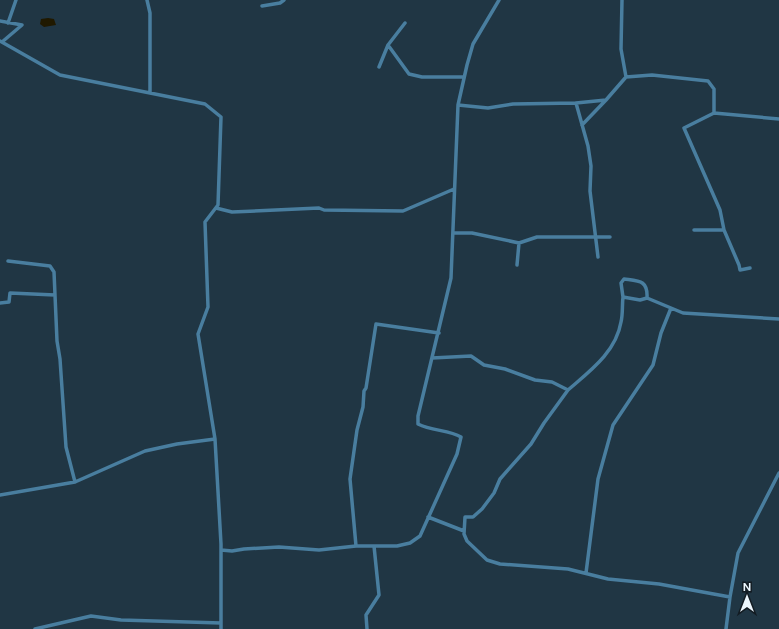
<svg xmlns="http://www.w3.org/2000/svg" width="779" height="629" font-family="Figtree,sans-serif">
  <rect width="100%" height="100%" fill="#203644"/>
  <path fill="#201900" d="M48 18 54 19 56 25 44 27 40 24 41 19Z"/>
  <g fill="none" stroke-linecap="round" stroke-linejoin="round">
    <path stroke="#497e9f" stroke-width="3.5" d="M147 0 150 13V93
      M622 0 621 49 626 77
      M262 6 280 3 284 0
      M0 21 22 25 2 42
      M8 23 16 0
      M0 41 60 75 205 104 221 117 218 205 205 222 208 307 198 334 215 439 221 544V629
      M388 45 409 74 422 77H464
      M379 67 388 45 405 23
      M576 103 588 146 591 166 590 191 598 257
      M458 105 488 108 513 104 576 103 606 100 626 77 652 75 708 81 714 89V113L779 119
      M714 113 684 128 720 210 724 230 739 265 740 270 750 268
      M582 125 606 100
      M216 208 232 212 319 208 324 210 403 211 454 189
      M694 230H724
      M454 233H472L519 243 537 237H610
      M8 261 50 266 54 272 57 341 60 359 66 447 75 482
      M517 265 519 243
      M647 298C648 280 639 281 624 279L621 283 623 297 640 300 647 298 683 313 779 319
      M0 303 9 302 10 293 55 295
      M432 358 471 356 484 365 505 369 535 380 552 382 568 390C590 371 616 352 621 322 623 314 622 305 623 297
      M568 390 544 423 531 444 500 479 494 493 482 509 473 517H465L464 534 467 541 487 560 500 564 568 569 608 579 659 584 730 597 738 553 779 473
      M0 495 75 482 145 451 177 444 215 439
      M428 517 464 531
      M356 546 350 479 357 430 363 407 364 391 366 388 376 324 439 333
      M221 550 232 551 244 549 279 547 319 550 356 546H397L410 543 420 536 457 454 461 437C449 430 432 431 418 424V416L451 278 458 105 467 65 473 44 499 0
      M586 573 598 479 613 425 653 365 661 333 671 308
      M35 629 91 616 121 620 221 623
      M367 629 366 615 379 595 374 546
      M726 629 730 597"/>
  </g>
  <g transform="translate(747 597)" stroke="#131c23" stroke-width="3" paint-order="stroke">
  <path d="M0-3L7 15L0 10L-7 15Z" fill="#ecf6fd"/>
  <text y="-6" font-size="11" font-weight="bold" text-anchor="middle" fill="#ecf6fd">N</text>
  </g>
</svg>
